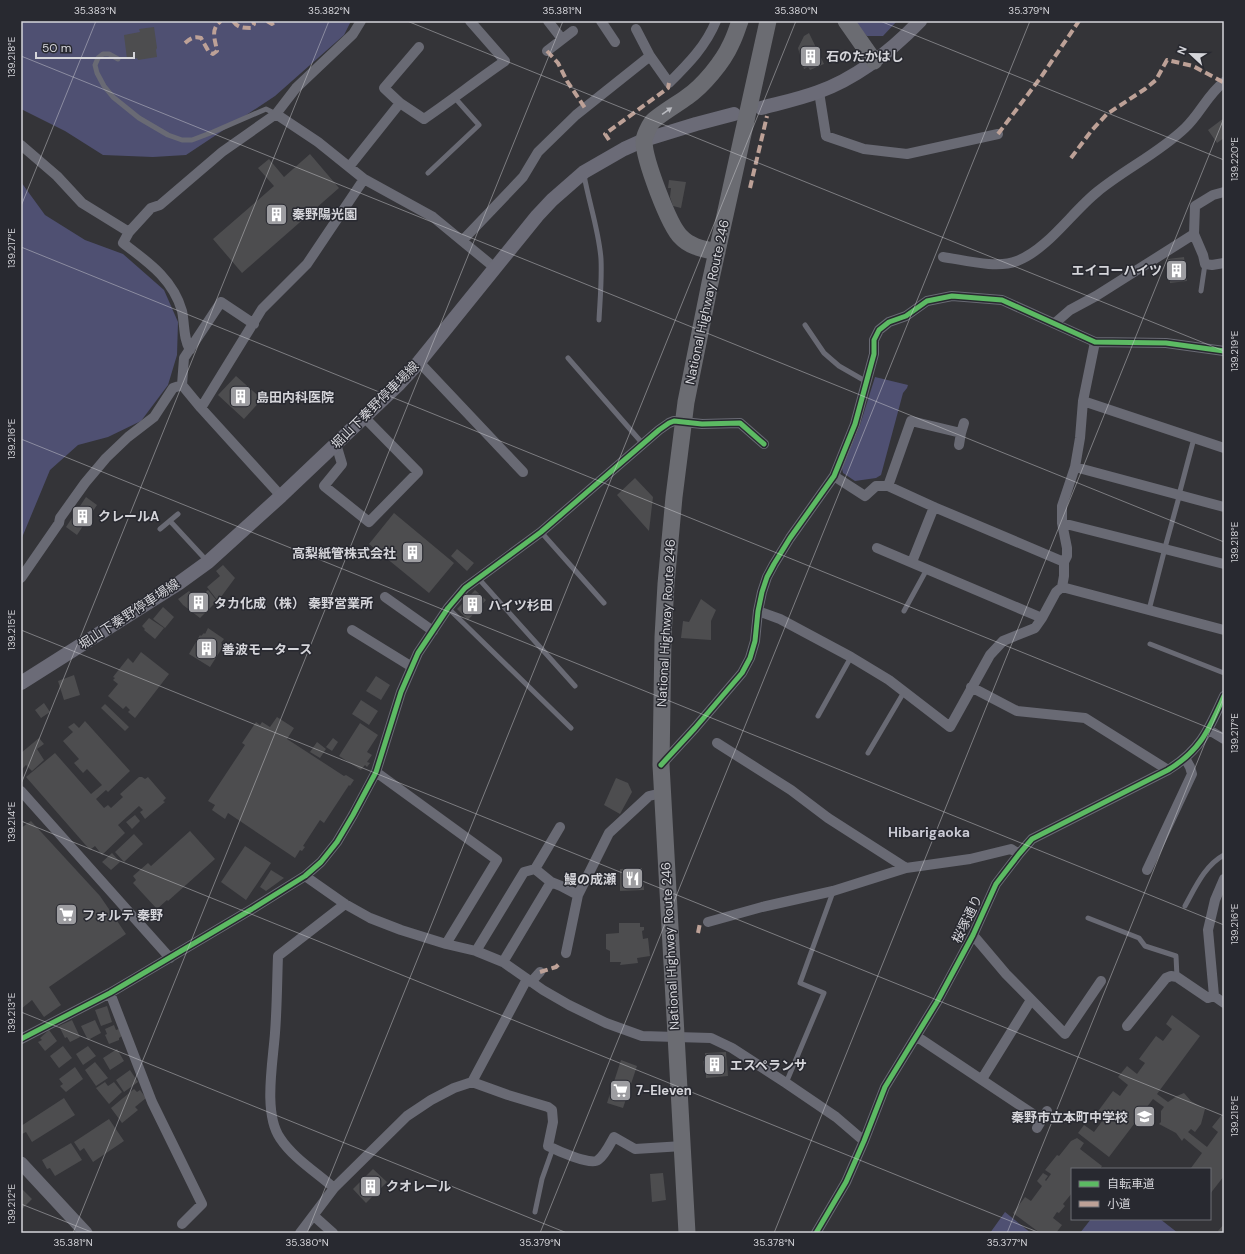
<svg xmlns="http://www.w3.org/2000/svg" width="1245" height="1254" font-family="'DM Sans','Noto Sans JP',sans-serif">
  <rect width="100%" height="100%" fill="#343438"/>
  <path fill="#4f5072" d="M21 21H351L344 35 275 96 186 155 153 157 103 155 65 131 21 109Z
    M852 21H897L883 36H867Z
    M21 182 45 215 85 240 123 254 164 290 178 322 177 355 168 385 141 421 108 437 78 445 50 470 21 540Z
    M875 377 908 385 907 388 903 393 881 475 876 478 855 481 843 473 842 468 860 425Z
    M1005 1212 1031 1233H990Z
    M1091 1219H1160L1178 1233H1080Z"/>
  <path fill="#4d4d4f" d="M154 27 157 48 156 50 157 57 138 60 137 58 127 59 124 35 140 32 139 29Z
    M809 33 824 64 810 70 808 67 804 69 798 48 804 36Z
    M1224 118V138L1217 143 1208 130Z
    M310 154 339 188 242 273 213 239 274 186 258 168 269 159 284 177Z
    M669 180 686 182 681 208 673 206 670 197 671 188H668Z
    M1184 257 1187 281 1170 283 1168 259Z
    M236 376 262 399 244 419 218 395Z
    M635 478 653 497 649 531 617 495Z
    M86 497 97 505 77 535 66 527Z
    M394 513 454 563 429 593 369 544Z
    M457 549 474 563 467 571 451 556Z
    M223 565 235 578 218 601 207 587 220 576 216 571Z
    M208 590 217 601 200 618 183 605 178 599 189 591 197 600Z
    M475 590 486 600 468 620 457 609Z
    M701 599 716 610 711 621V640L681 638 683 621 689 622Z
    M163 607 174 617 165 628 153 619Z
    M149 618 164 628 155 639 144 630 145 629 142 626Z
    M208 628 224 639 221 643 224 645 210 667 189 654 200 635 201 636 204 633 205 634Z
    M141 652 169 674 135 718 128 712 130 710 126 706 123 709 108 696 118 684 113 680 115 678 113 677 128 658 133 663Z
    M74 675 80 695 64 700 58 681Z
    M376 676 390 685 381 700 366 691Z
    M361 700 378 711 369 725 352 714Z
    M44 703 50 712 41 718 35 710Z
    M105 704 129 727 125 731 101 708Z
    M277 717 294 728 287 739 344 776 346 775 354 780 350 786 349 785 324 823 320 820 303 846 305 847 302 851 300 850 295 858 228 813 225 819 212 810 215 805 208 801 245 745 242 743 256 722 260 725 262 722 270 727Z
    M85 721 130 771 108 792 106 790 96 799 104 808 108 805 111 808 123 797 120 794 139 777H142L145 779 148 777 166 798 163 801 165 802 145 819 140 812 143 810 139 806 118 825 125 833 102 855 95 846 90 850 26 777 55 753 91 794 102 785 87 769 83 773 74 763 79 759 63 741 73 732 68 727 74 723 79 728Z
    M360 723 378 735 367 752 372 755 367 762 370 763 367 767 365 765 361 770 339 756Z
    M39 738 44 744 37 749 44 760 32 771 26 765 21 770V753Z
    M333 738 338 742 332 751 326 747Z
    M317 742 326 749 320 758 310 752Z
    M616 778 628 783 632 792 620 814 604 805Z
    M135 815 140 821 132 829 126 822Z
    M31 821 100 896 126 934 49 987 61 1005 44 1017 32 1000 21 1009V828Z
    M190 831 215 859 168 901 167 900 157 909 133 883 136 880 133 876 148 863 151 866Z
    M134 834 143 844 124 862 115 852Z
    M245 846 271 863 246 900 221 882Z
    M112 853 120 862 111 870 102 862Z
    M642 868 644 890 620 891V869Z
    M271 870 284 878 266 891 260 887Z
    M619 923H640V927H644V930L642 931 643 939 648 938 650 956 637 958 638 963 620 965 621 962H610V951L606 949V934L619 933Z
    M107 1006 112 1022 101 1026 95 1010Z
    M1172 1015 1200 1036 1157 1094 1168 1102 1177 1096 1184 1093 1191 1101 1205 1109 1201 1124 1195 1132 1191 1129 1188 1132 1207 1147 1218 1132 1212 1127 1224 1112V1176L1210 1194V1169L1191 1168 1202 1153 1184 1138 1182 1141 1176 1133 1159 1124 1161 1122V1111L1164 1107 1153 1099 1109 1157 1078 1133 1084 1125 1094 1132 1103 1120 1096 1114 1113 1091 1120 1096 1128 1085 1118 1077 1127 1066 1137 1074 1145 1063 1139 1059 1156 1036 1163 1041 1172 1029 1166 1024Z
    M72 1020 80 1037 70 1042 67 1037 65 1038 59 1026Z
    M95 1020 101 1033 88 1040 81 1026Z
    M114 1025 116 1030 119 1029 122 1036 119 1038V1040L109 1044 105 1035 107 1034 105 1029Z
    M49 1030 57 1041 45 1051 38 1042 42 1040 40 1038Z
    M63 1046 72 1058 59 1068 50 1056Z
    M88 1046 96 1056 83 1065 76 1054Z
    M117 1049 124 1061 110 1070 103 1058Z
    M726 1052 728 1076 706 1078V1068H704L703 1061H705V1053Z
    M621 1060 637 1066 623 1108 607 1103Z
    M95 1062 108 1078 96 1086 85 1070Z
    M75 1067 83 1079 66 1092 60 1086 63 1084 59 1079Z
    M130 1070 138 1082 124 1092 116 1080Z
    M105 1082 108 1086 114 1082 122 1092 109 1104 96 1088Z
    M134 1089 137 1092 140 1090 146 1098 135 1107 138 1110 122 1123 111 1108Z
    M64 1098 75 1115 32 1142 26 1132 22 1134 21 1131V1126Z
    M109 1119 124 1141 93 1162 84 1148 80 1151 74 1142Z
    M1077 1138 1084 1143 1080 1149 1102 1166 1100 1169H1072V1193L1063 1204 1065 1206 1059 1213 1057 1212 1053 1218 1062 1225 1056 1233H1040L1013 1213 1025 1197 1031 1201 1042 1186 1037 1181 1043 1173 1048 1176 1045 1180 1046 1181 1051 1174 1045 1170 1057 1155 1059 1156 1071 1141Z
    M71 1143 82 1160 55 1176 50 1168 47 1169 42 1160Z
    M373 1169 387 1182 366 1203 353 1189Z
    M663 1173 666 1200 652 1202 650 1174Z
    M21 1188 32 1199 21 1210Z
    M1224 1224V1233H1220L1218 1231Z"/>
  <g fill="none" stroke-linecap="round" stroke-linejoin="round">
    <path stroke="#696a74" stroke-width="5" d="M118 59 109 54H103L98 58 95 65 97 73 104 86 113 97 139 118 168 135 182 140H192L213 132 266 109 276 114
      M428 173 479 125 455 98
      M584 175C589 203 599 231 601 259 602 280 600 300 599 320
      M1201 291 1205 264
      M805 325 824 353 839 366 867 382
      M568 358 643 444
      M1180 491 1193 442
      M170 521 207 561
      M160 529 178 514
      M541 532 604 603
      M1166 544 1179 497
      M478 578 575 686
      M1150 606 1164 552
      M448 608 571 728
      M904 611 927 569
      M1150 644 1224 673
      M818 716 851 657
      M868 753 904 692
      M1185 906C1195 888 1205 865 1224 855
      M1088 918 1139 938 1145 946 1176 956 1177 977
      M786 1083 824 993 800 983 833 892
      M535 1212 542 1179 553 1148"/>
    <path stroke="#696a74" stroke-width="10" d="M548 21 562 39
      M601 21 615 42
      M636 29 650 56
      M419 47 384 88 400 103 424 119C452 100 477 80 505 61L470 21
      M547 51 573 31
      M819 92 826 136 864 149 907 154 998 134
      M276 114 318 142 364 179 433 217 495 268
      M21 145 57 176 82 203 129 232
      M349 167 400 103
      M1224 192 1213 195 1195 206 1194 234 1203 255 1205 264 1212 265 1224 263
      M462 241 523 177 538 152 576 115 650 56 669 83C688 64 706 46 716 21
      M943 257C964 260 997 269 1017 261 1048 249 1072 212 1097 192 1125 169 1159 153 1185 128 1200 114 1208 94 1224 82
      M1055 323 1070 310 1096 296 1194 234
      M254 324 221 302 184 358 182 385 201 408 281 496
      M190 350C183 338 185 325 182 311 173 279 148 262 123 243L129 232 151 208 160 205 222 152 276 114 296 88 353 34 361 21
      M419 362 523 472
      M1083 401 1224 448
      M201 408 262 309 307 264 364 179
      M336 444 342 464 324 486 369 522 418 472 364 417
      M959 445 961 433 964 423
      M1075 467 1224 507
      M834 476 865 496 876 486H888L934 507 1064 562V576L1062 587 1056 592 1042 618 877 548
      M888 486 911 421 961 433
      M1062 523 1224 564
      M912 562 934 507
      M1064 562 1067 556V548L1062 523V506L1075 467 1080 438 1083 401 1095 342
      M21 578 59 523 60 518 85 483 106 458 128 437 154 417 173 388 182 385
      M1062 587 1224 630
      M385 597 433 631
      M758 611 780 619 851 657 889 680 950 727 990 655 1003 641 1035 628 1042 618
      M352 630 412 667
      M971 687 1017 711 1085 718 1168 770
      M1209 730 1224 739
      M717 743 791 790 828 818 906 868
      M661 765 695 728 742 673 750 658 755 641 758 611 762 592 767 577 774 564 790 538 834 476 855 424 874 354V340L879 330 889 322 906 316 927 301 952 296 1002 300 1095 342 1166 343 1224 351
      M376 772 497 860 446 944
      M21 791 170 958
      M535 869 551 882 561 886 578 895
      M1147 870 1192 774 1190 767 1185 758
      M305 876 345 904 370 918 401 930 446 944 476 951 503 962 543 990 569 1005 606 1023 642 1036 711 1038 732 1048 786 1083 836 1117 864 1141
      M1224 879 1215 900 1208 930 1214 996 1224 1003
      M708 922 762 907 833 891 906 868 970 859 1011 849 1019 854
      M973 935 1006 974 1065 1034 1101 981
      M476 951 524 872 535 869 560 827
      M566 953 578 895 609 833 649 796 662 793
      M503 962 551 882
      M531 982 540 972
      M110 993 152 1102 202 1204 182 1224
      M1127 1026 1166 978 1171 976 1177 977 1208 998 1214 996
      M916 1036 1042 1120
      M21 1039 110 993 252 909 305 876 321 862 337 842 353 815 376 772 401 692 418 653 448 608 465 588 541 532 659 430 669 423 674 421 702 424 740 423 764 444
      M982 1079 1031 1000
      M472 1082 527 979
      M1037 1128 1047 1111
      M334 1188C316 1172 293 1158 280 1138 263 1113 273 1062 275 1033 277 1007 277 982 278 956L345 904
      M314 1216 333 1233
      M300 1233 334 1188 407 1116 431 1100 454 1088 472 1082 508 1095 548 1107 552 1110 553 1122 548 1146C556 1150 591 1166 598 1160 605 1155 610 1144 614 1137L635 1149 683 1146
      M816 1233 846 1182 864 1141 885 1087 937 1002 973 935 996 884 1019 854 1032 839 1168 770C1201 750 1209 729 1224 696"/>
    <path stroke="#696a74" stroke-width="13" d="M21 1163 86 1233"/>
    <path stroke="#6b6b77" stroke-width="14" d="M761 108C780 103 799 99 818 92 857 78 891 51 920 21
      M21 683 179 583 208 562 281 496 398 385 419 362 537 216 552 200 584 172 624 149 644 140 696 124 734 114"/>
    <path stroke="#6b6c72" stroke-width="17" d="M846 21 874 61
      M717 252C704 249 690 247 681 237 669 226 644 159 644 141 644 137 649 126 652 122 657 116 679 103 687 97 703 86 723 62 731 44 735 36 737 29 740 21
      M687 1233 661 765 663 637 666 584 674 497 686 402 710 283 768 21"/>
    <path stroke="#bda197" stroke-width="4" stroke-dasharray="8 4" stroke-linecap="butt" d="M233 21C238 28 243 28 251 28L254 24 253 21
      M267 21 272 24 276 21
      M185 43C191 38 194 36 201 38L209 52 213 54 217 51C215 39 210 29 221 21
      M547 51 558 63 567 81 585 108
      M998 134 1041 77 1079 21
      M609 140 605 134 668 88 669 83
      M1071 158 1092 130 1107 114 1145 89 1156 80 1167 60 1193 66 1223 82
      M750 188 767 116
      M698 933 700 923
      M540 972 556 967 559 964"/>
    <defs>
      <path id="cycleway" d="M661 765 695 728 742 673 750 658 755 641 758 611 762 592 767 577 774 564 790 538 834 476 855 424 874 354V340L879 330 889 322 906 316 927 301 952 296 1002 300 1095 342 1166 343 1224 351
        M21 1039 110 993 252 909 305 876 321 862 337 842 353 815 376 772 401 692 418 653 448 608 465 588 541 532 659 430 669 423 674 421 702 424 740 423 764 444
        M816 1233 846 1182 864 1141 885 1087 937 1002 973 935 996 884 1019 854 1032 839 1168 770C1201 750 1209 729 1224 696"/>
    </defs>
    <use href="#cycleway" stroke="#282930" stroke-width="8"/>
    <use href="#cycleway" stroke="#5cba63" stroke-width="5"/>
  </g>
  <defs><path id="oneway-solid" d="M-6-.8H1V-3.2L6.5 0L1 3.2V.8H-6Z"/></defs>
  <use fill="#babbc0" href="#oneway-solid" transform="translate(667 111) rotate(-35)"/>
  <path fill="none" stroke="#d5d5da" stroke-width="1" stroke-opacity="0.45" d="M407 21 1224 351M880 21 1224 160M21 56 1224 542M21 206 96 21M21 247 1224 734M21 439 1224 925M21 630 1224 1116M21 784 329 21M21 821 1040 1233M21 1012 567 1233M21 1204 94 1233M73 1233 563 21M307 1233 796 21M540 1233 1030 21M774 1233 1224 118M1007 1233 1224 696"/>
  <defs>
    <symbol id="building-square" viewBox="-11 -11 22 22"><rect x="-9" y="-9" width="18" height="18" rx="4" fill="#9d9da1" stroke="#282930"/><path d="M-4-6H4V6H1V3H-1V6H-4ZM-2.5-4.3h1.7v1.8h-1.7ZM.8-4.3h1.7v1.8H.8ZM-2.5-1h1.7V.8h-1.7ZM.8-1h1.7V.8H.8Z" fill="#fff"/></symbol>
    <symbol id="restaurant-square" viewBox="-11 -11 22 22"><rect x="-9" y="-9" width="18" height="18" rx="4" fill="#9d9da1" stroke="#282930"/><path d="M-5-6h1v4h1v-4h1v4h1v-4h1v5L-1.5 .5V6h-2V.5L-5-1ZM5-6V6H3V1.5H1.5Q1.5-4 5-6Z" fill="#fff"/></symbol>
    <symbol id="supermarket-square" viewBox="-11 -11 22 22"><rect x="-9" y="-9" width="18" height="18" rx="4" fill="#9d9da1" stroke="#282930"/><path d="M-6-5.5h2.5l.6 2H6L4.5 2H-2.5L-4.4-4H-6ZM-1.5 3.2a1.3 1.3 0 1 0 .1 0ZM3 3.2a1.3 1.3 0 1 0 .1 0Z" fill="#fff"/></symbol>
    <symbol id="school-square" viewBox="-11 -11 22 22"><rect x="-9" y="-9" width="18" height="18" rx="4" fill="#9d9da1" stroke="#282930"/><path d="M0-5L7-2L0 1L-7-2ZM-4 1L0 2.5L4 1V4Q0 6-4 4Z" fill="#fff"/></symbol>
  </defs>
  <g fill-rule="evenodd">
    <use href="#building-square" x="798" y="44" width="25" height="25"/>
    <use href="#building-square" x="264" y="202" width="25" height="25"/>
    <use href="#building-square" x="1164" y="258" width="25" height="25"/>
    <use href="#building-square" x="228" y="384" width="25" height="25"/>
    <use href="#building-square" x="70" y="504" width="25" height="25"/>
    <use href="#building-square" x="400" y="540" width="25" height="25"/>
    <use href="#building-square" x="186" y="590" width="25" height="25"/>
    <use href="#building-square" x="460" y="592" width="25" height="25"/>
    <use href="#building-square" x="194" y="636" width="25" height="25"/>
    <use href="#restaurant-square" x="620" y="866" width="25" height="25"/>
    <use href="#supermarket-square" x="54" y="902" width="25" height="25"/>
    <use href="#building-square" x="702" y="1052" width="25" height="25"/>
    <use href="#supermarket-square" x="608" y="1078" width="25" height="25"/>
    <use href="#school-square" x="1132" y="1104" width="25" height="25"/>
    <use href="#building-square" x="358" y="1174" width="25" height="25"/>
  </g>
  <g text-anchor="middle" dominant-baseline="central" stroke-width="3" stroke-linejoin="round" paint-order="stroke">
    <g font-size="13" font-weight="bold" fill="#d5d5da" stroke="#282930" text-anchor="start">
      <text x="826" y="56">石のたかはし</text>
      <text x="292" y="214">秦野陽光園</text>
      <text x="1162" y="270" text-anchor="end">エイコーハイツ</text>
      <text x="256" y="397">島田内科医院</text>
      <text x="98" y="516">クレールA</text>
      <text x="396" y="553" text-anchor="end">高梨紙管株式会社</text>
      <text x="214" y="603">タカ化成（株） 秦野営業所</text>
      <text x="488" y="605">ハイツ杉田</text>
      <text x="222" y="649">善波モータース</text>
      <text x="616" y="879" text-anchor="end">鰻の成瀬</text>
      <text x="82" y="915">フォルテ 秦野</text>
      <text x="730" y="1065">エスペランサ</text>
      <text x="636" y="1090">7-Eleven</text>
      <text x="1128" y="1117" text-anchor="end">秦野市立本町中学校</text>
      <text x="386" y="1186">クオレール</text>
    </g>
    <g font-size="13" fill="#d5d5da" stroke="#282930">
      <text transform="translate(707 302) rotate(-78)">National Highway Route 246</text>
      <text transform="translate(375 405) rotate(-45)">堀山下秦野停車場線</text>
      <text transform="translate(129 614) rotate(-33)">堀山下秦野停車場線</text>
      <text transform="translate(666 623) rotate(-87)">National Highway Route 246</text>
      <text transform="translate(967 919) rotate(-64)">桜塚通り</text>
      <text transform="translate(670 946) rotate(-93)">National Highway Route 246</text>
    </g>
    <g font-size="14" font-weight="bold" fill="#c9c9d3" stroke="#282930">
      <text x="929" y="832">Hibarigaoka</text>
    </g>
  </g>
  <rect width="1245" height="1254" fill="none" stroke="#282930" stroke-width="44"/>
  <rect x="1071" y="1168" width="140" height="52" fill="#282930" stroke="#6d6e74"/>
  <rect x="1079" y="1181" width="20" height="6" fill="#5cba63" stroke="#6d6e74"/>
  <text x="1107" y="1188" font-size="12" fill="#d5d5da">自転車道</text>
  <rect x="1079" y="1201" width="20" height="6" fill="#bda197" stroke="#6d6e74"/>
  <text x="1107" y="1208" font-size="12" fill="#d5d5da">小道</text>
  <g transform="translate(1191 54) rotate(292)" stroke="#282930" stroke-width="3" paint-order="stroke">
  <path d="M0-3L7 15L0 10L-7 15Z" fill="#d5d5da"/>
  <text y="-6" font-size="11" font-weight="bold" text-anchor="middle" fill="#d5d5da">N</text>
  </g>
  <path d="M36 52v6h98v-6" fill="none" stroke="#d5d5da" stroke-width="2"/>
  <text x="42" y="52" font-size="12" fill="#d5d5da" stroke="#282930" stroke-width="3" paint-order="stroke">50 m</text>
  <rect x="22" y="22" width="1201" height="1210" fill="none" stroke="#d5d5da" stroke-width="1.5"/>
  <g font-size="10" text-anchor="middle" fill="#d5d5da">
    <text x="95" y="14">35.383°N</text>
    <text x="329" y="14">35.382°N</text>
    <text x="562" y="14">35.381°N</text>
    <text x="796" y="14">35.380°N</text>
    <text x="1029" y="14">35.379°N</text>
    <text transform="translate(11 57) rotate(-90)" y="4">139.218°E</text>
    <text transform="translate(1234 159) rotate(-90)" y="4">139.220°E</text>
    <text transform="translate(11 248) rotate(-90)" y="4">139.217°E</text>
    <text transform="translate(1234 351) rotate(-90)" y="4">139.219°E</text>
    <text transform="translate(11 439) rotate(-90)" y="4">139.216°E</text>
    <text transform="translate(1234 542) rotate(-90)" y="4">139.218°E</text>
    <text transform="translate(11 630) rotate(-90)" y="4">139.215°E</text>
    <text transform="translate(1234 733) rotate(-90)" y="4">139.217°E</text>
    <text transform="translate(11 822) rotate(-90)" y="4">139.214°E</text>
    <text transform="translate(1234 924) rotate(-90)" y="4">139.216°E</text>
    <text transform="translate(11 1013) rotate(-90)" y="4">139.213°E</text>
    <text transform="translate(1234 1116) rotate(-90)" y="4">139.215°E</text>
    <text transform="translate(11 1204) rotate(-90)" y="4">139.212°E</text>
    <text x="73" y="1246">35.381°N</text>
    <text x="307" y="1246">35.380°N</text>
    <text x="540" y="1246">35.379°N</text>
    <text x="774" y="1246">35.378°N</text>
    <text x="1007" y="1246">35.377°N</text>
  </g>
</svg>
